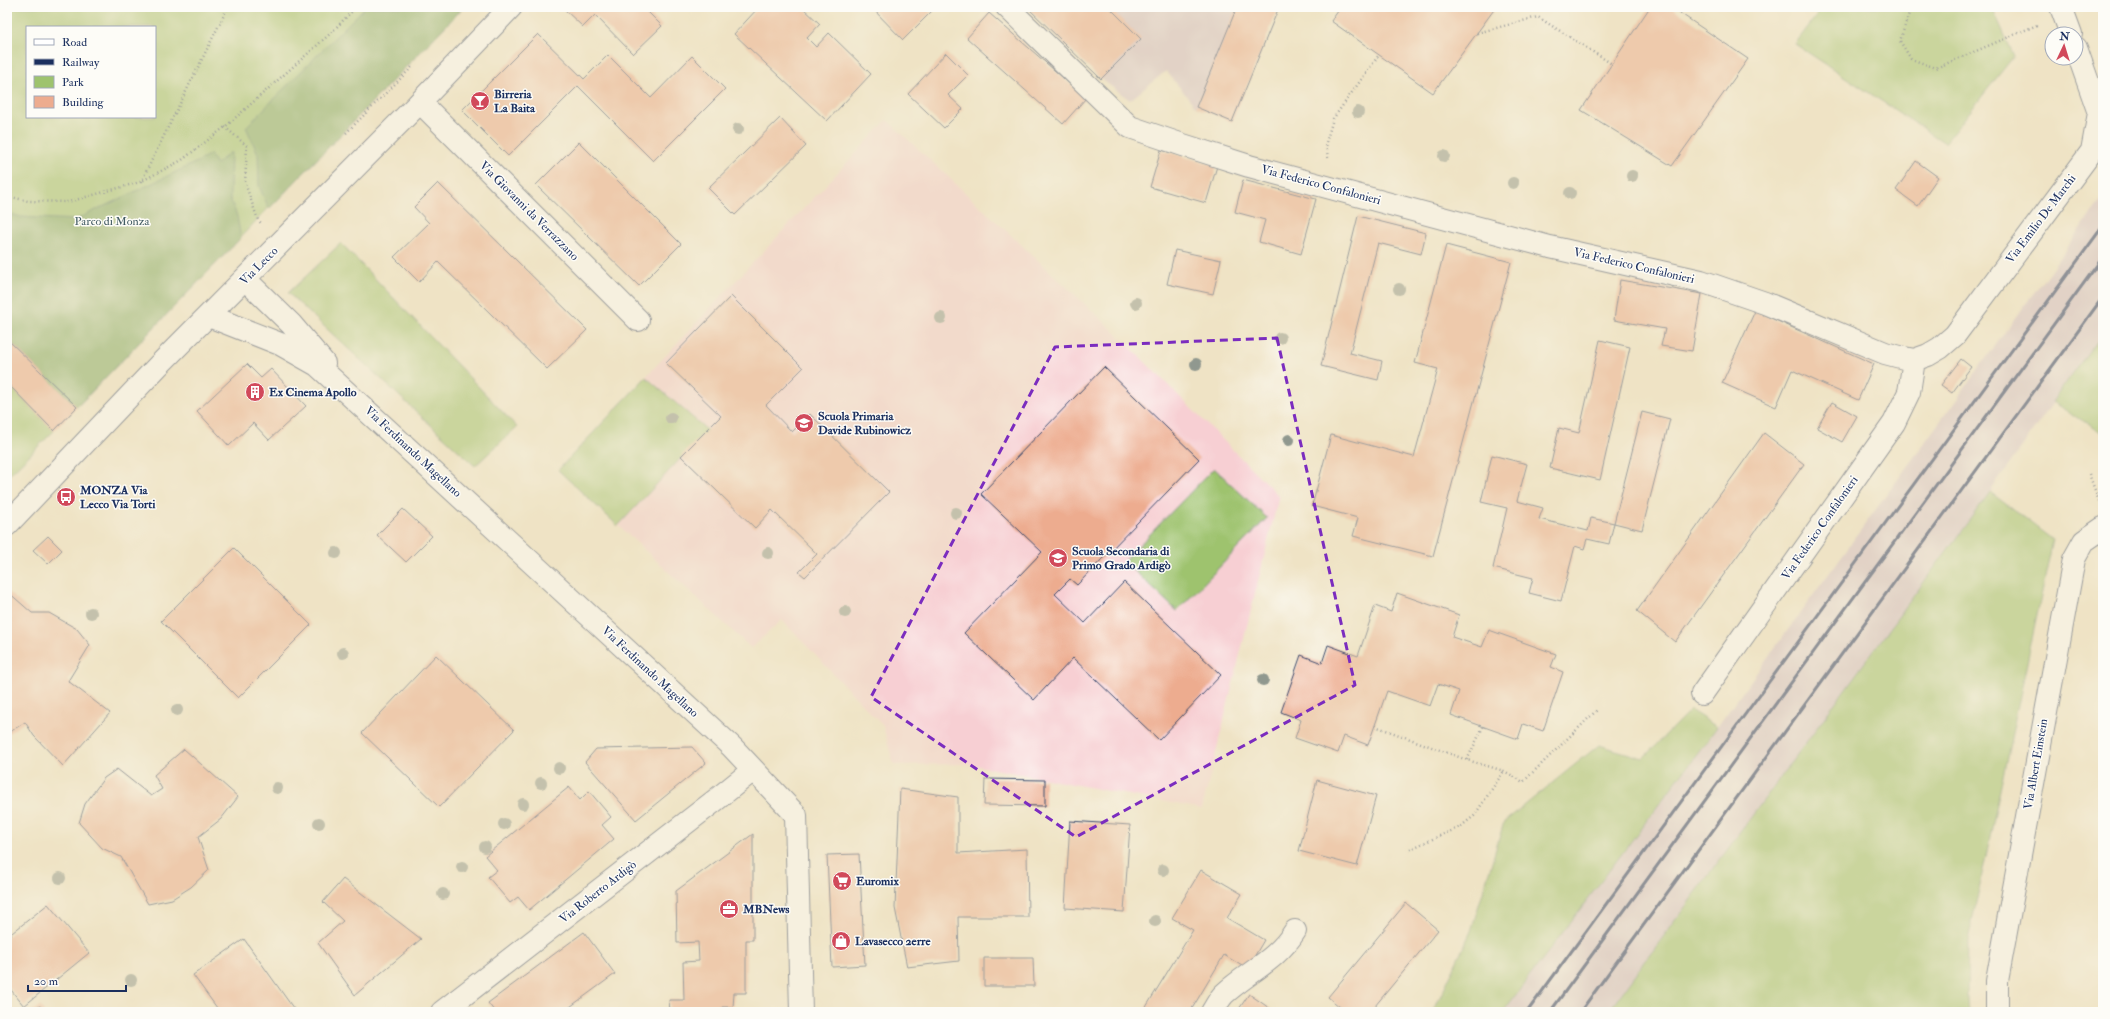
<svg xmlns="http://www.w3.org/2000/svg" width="2110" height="1019" font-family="'IM FELL Double Pica',serif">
  <rect width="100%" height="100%" fill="#fdfcf7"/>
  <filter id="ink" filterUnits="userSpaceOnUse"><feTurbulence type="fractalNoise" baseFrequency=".025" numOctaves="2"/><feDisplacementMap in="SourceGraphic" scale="8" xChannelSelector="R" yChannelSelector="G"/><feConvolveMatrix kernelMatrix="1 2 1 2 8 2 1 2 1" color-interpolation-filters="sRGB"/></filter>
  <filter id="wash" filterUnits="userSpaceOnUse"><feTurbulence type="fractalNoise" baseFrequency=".012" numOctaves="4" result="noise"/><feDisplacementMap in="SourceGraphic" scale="16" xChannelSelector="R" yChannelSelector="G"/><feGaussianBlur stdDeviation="0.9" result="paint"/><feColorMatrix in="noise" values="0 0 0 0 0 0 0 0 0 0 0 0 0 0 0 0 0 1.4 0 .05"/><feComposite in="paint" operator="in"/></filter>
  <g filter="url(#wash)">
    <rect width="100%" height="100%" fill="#efe3c5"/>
    <path fill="#f7cfd3" d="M2095 7H2103V23Z
      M887 120 1112 329 1279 496 1202 809 968 764 894 765 883 726 782 620 751 648 558 470Z"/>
    <path fill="#d2bdc7" d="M1027 7H1279L1232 122 1196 107 1166 71 1130 100 1101 79Z
      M2103 198V332L1990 492 1608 1012H1503L1717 727Z"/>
    <path fill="#9ec36e" stroke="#5c7966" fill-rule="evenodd" d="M7 7H464L411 60 77 407 7 339ZM27 27H155V117H27Z
      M1823 7H1992L2014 56 1945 143 1795 44Z
      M341 243 517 427 475 466 288 293Z
      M2103 332V433L2052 402Z
      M646 377 707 430 618 526 558 470Z
      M7 383 54 431 7 477Z
      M1214 468 1267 518 1177 611 1124 561Z
      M1990 492 2053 540 1968 941 1967 998 1968 1012H1608Z
      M1690 710 1717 727 1503 1012H1433L1471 931 1504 822 1599 745 1643 758Z"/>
    <path fill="#7ea961" stroke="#4c6c60" d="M365 7H464L269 209 259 186 258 154 246 127Z
      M231 152 230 198 237 216 241 238 77 407 7 339V213L21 217 75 220 199 161 210 154 216 164Z"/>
    <g id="blocks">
      <path fill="#edac8f" d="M566 7H643L662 26 633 54 595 15 583 27 564 9Z
        M759 7H802L820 24 807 38 816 47 829 33 871 74 827 121 734 34Z
        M871 7H936L903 40Z
        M1027 7H1109L1141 39 1101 79Z
        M1237 7H1279L1232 122 1196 107Z
        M1341 7H1496L1433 93 1331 21Z
        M1650 7H1671L1748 59 1672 166 1581 110Z
        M989 13 1086 98 1063 124 967 38Z
        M538 34 584 79 608 55 651 98 692 56 725 89 653 161 578 86 508 156 462 110Z
        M946 53 968 75 948 95 963 109 944 128 908 94Z
        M780 118 806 146 735 215 708 188Z
        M579 142 681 244 639 286 536 185Z
        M1161 150 1217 166 1206 203 1150 187Z
        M1916 161 1938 177 1918 206 1896 190Z
        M1243 180 1316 199 1301 254 1259 242 1265 220 1235 212Z
        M438 183 587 330 547 369 438 262 419 282 394 257 429 223 414 207Z
        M1358 216 1426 233 1421 254 1378 243 1350 353 1382 361 1378 380 1321 366Z
        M1446 245 1511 262 1433 556 1353 536 1358 518 1312 506 1331 435 1414 457 1438 369 1415 363Z
        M1175 250 1221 260 1213 294 1167 284Z
        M1620 280 1702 294 1692 351 1661 346 1665 329 1614 320Z
        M731 296 803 368 766 405 792 432 810 414 889 492 805 577 799 572 817 554 772 510 755 528 681 456 721 416 666 363Z
        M1755 311 1874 364 1858 400 1792 370 1776 407 1722 383Z
        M7 339 77 407 54 431 7 383Z
        M1600 340 1630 347 1600 480 1550 468 1559 428 1579 433Z
        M1961 359 1971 367 1952 393 1941 385Z
        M247 364 261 378 271 369 306 406 269 440 253 423 229 446 197 411Z
        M1104 367 1199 459 1077 585 1070 579 1055 594 1085 623 1124 582 1221 675 1159 740 1073 658 1034 700 964 633 1042 552 981 494Z
        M1832 402 1857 416 1842 442 1817 428Z
        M1642 412 1670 419 1642 530 1614 523Z
        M1764 433 1804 464 1675 642 1637 611Z
        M1492 455 1527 464 1517 501 1543 508 1539 519 1588 531 1591 518 1614 523 1609 544 1587 539 1584 549 1575 546 1561 601 1529 593 1533 578 1493 568 1507 508 1481 502Z
        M403 509 432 536 406 562 377 535Z
        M48 536 62 550 48 564 33 550Z
        M234 548 311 625 238 698 161 621Z
        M7 591 32 613H49L77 629 90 645 68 681 110 713 63 766 34 736 25 722 7 734Z
        M1397 593 1459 615 1452 637 1482 647 1489 630 1556 654 1551 667 1563 672 1543 731 1523 724 1518 739 1451 715 1459 691 1438 684 1430 706 1387 691 1368 745 1344 736 1338 753 1295 738 1301 720 1281 712 1301 655 1322 663 1328 645 1358 656 1375 606 1391 612Z
        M436 655 514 730 439 807 362 733Z
        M692 747 706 763 636 820 585 762 596 749Z
        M184 749 238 797 221 819 198 837 209 870 191 887 172 899 148 904 121 857 102 848 79 823 85 804 104 778 117 769 151 796 162 789 154 775Z
        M985 779 1045 780V806L984 805Z
        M1317 780 1376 796 1357 866 1299 851Z
        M569 787 580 800 589 791 611 817 602 825 614 839 529 910 518 897 510 903 488 877 497 870 485 856Z
        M900 789 958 797V853L1027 849 1028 917H958L959 961 907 967 895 908Z
        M1070 821 1130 825 1124 912 1065 908Z
        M753 834V940H746V993H734L733 1007H722V1012H670L669 1000H684L683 962 699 961 698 942 677 943 676 891Z
        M859 854 865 965 832 967 827 855Z
        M1201 870 1242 894 1227 918 1264 940 1247 969 1224 955 1190 1012H1143L1193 930 1172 918Z
        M343 879 421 939 355 995 318 943 343 921 323 902Z
        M1406 903 1438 930 1370 1012H1346L1328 997Z
        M48 904 89 953 24 1006 7 985V937Z
        M584 932 615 974 563 1012H495L488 1003Z
        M244 939 296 1012H220L193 975Z
        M984 958H1033L1034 986H984Z
        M1249 994 1275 1012H1237Z
        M40 1006 45 1012H31Z"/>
    </g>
  </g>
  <g filter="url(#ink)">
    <use href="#blocks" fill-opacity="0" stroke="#3b4a6d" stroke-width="1"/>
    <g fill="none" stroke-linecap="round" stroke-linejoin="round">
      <defs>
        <path id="minor" d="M1007 7 1130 127 1183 145 1249 166 1550 247 1701 281 1765 303 1885 353 1904 358 1914 360 1928 355 1940 348 1955 335 2092 151 2099 113 2076 48
          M2061 7 2071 34
          M420 102 638 320
          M245 279 291 324 324 363
          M209 316 280 344 317 365 732 747 796 815 801 1012
          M1702 694 1894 423 1909 392 1914 360
          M442 1012 717 799 753 770
          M1212 1012C1216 1006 1219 999 1224 994 1248 972 1277 960 1295 931
          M1997 1012V981L2074 559 2084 541 2103 528"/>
        <path id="secondary" d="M7 525 158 366 420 102 511 7"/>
      </defs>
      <use href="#minor" stroke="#3b4a6d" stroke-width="24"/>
      <use href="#secondary" stroke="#3b4a6d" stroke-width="24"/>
      <path stroke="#3b4a6d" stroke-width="2.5" stroke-dasharray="1 3" stroke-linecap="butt" d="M1911 7 1900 41 1911 59 1936 68 2037 25
        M1477 33 1538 17 1612 64
        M225 127 247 146 245 183 258 220 261 223
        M346 133 413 66
        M1328 158 1326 143 1333 119 1379 55
        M141 182 228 7
        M7 196 28 201 68 202 140 182 182 160 225 127 331 33 356 7
        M2089 474 2099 501
        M1375 726 1467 760 1504 771 1523 782 1597 710
        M1467 760 1483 727
        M1410 849 1460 827 1474 816 1504 771"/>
      <use href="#minor" stroke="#fff" stroke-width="22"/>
      <use href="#secondary" stroke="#fff" stroke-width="22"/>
      <path stroke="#1b2f5e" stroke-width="3" d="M1527 1012 2103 226
        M1550 1012 2103 257
        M1580 1012 2103 297"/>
    </g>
    <g fill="#90988f">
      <circle cx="1358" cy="112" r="6"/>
      <circle cx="738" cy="129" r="6"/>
      <circle cx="1444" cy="156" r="6"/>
      <circle cx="1632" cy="176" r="6"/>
      <circle cx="1513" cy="183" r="6"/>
      <circle cx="1570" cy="193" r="6"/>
      <circle cx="1399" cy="289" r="6"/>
      <circle cx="1136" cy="303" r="6"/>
      <circle cx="941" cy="318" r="6"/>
      <circle cx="1280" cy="338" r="6"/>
      <circle cx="1196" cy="364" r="6"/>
      <circle cx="671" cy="418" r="6"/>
      <circle cx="1289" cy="440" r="6"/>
      <circle cx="956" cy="513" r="6"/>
      <circle cx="336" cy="553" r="6"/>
      <circle cx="768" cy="553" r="6"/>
      <circle cx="845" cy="612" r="6"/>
      <circle cx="91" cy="613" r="6"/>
      <circle cx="343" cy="653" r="6"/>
      <circle cx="1263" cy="680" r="6"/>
      <circle cx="177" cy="710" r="6"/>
      <circle cx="559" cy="768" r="6"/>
      <circle cx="541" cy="783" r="6"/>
      <circle cx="277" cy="788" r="6"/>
      <circle cx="523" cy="804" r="6"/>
      <circle cx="319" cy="823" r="6"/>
      <circle cx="504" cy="824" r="6"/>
      <circle cx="485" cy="847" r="6"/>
      <circle cx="462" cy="867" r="6"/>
      <circle cx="1163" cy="870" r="6"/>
      <circle cx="60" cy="878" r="6"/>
      <circle cx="443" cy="894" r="6"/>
      <circle cx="1155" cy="921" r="6"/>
      <circle cx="131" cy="980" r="6"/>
    </g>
  </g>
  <path d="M0 0H2110V1019H0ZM1277 338 1355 685 1076 837 871 697 1055 347Z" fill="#efe3c5" fill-opacity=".55" fill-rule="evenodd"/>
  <path fill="none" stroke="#7b2cbf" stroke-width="3" stroke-dasharray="8 5" stroke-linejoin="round" d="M1277 338 1355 685 1076 837 871 697 1055 347Z"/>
  <defs>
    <symbol id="bar-disc" viewBox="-11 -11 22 22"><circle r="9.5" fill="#d1495b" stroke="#fdfcf7"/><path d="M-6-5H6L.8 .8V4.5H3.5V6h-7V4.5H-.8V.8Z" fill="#fff"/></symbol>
    <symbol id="building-disc" viewBox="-11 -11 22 22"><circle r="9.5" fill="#d1495b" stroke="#fdfcf7"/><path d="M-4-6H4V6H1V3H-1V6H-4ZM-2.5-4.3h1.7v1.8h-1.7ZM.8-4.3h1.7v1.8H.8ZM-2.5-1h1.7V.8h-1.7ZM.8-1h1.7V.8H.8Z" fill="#fff"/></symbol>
    <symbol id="school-disc" viewBox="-11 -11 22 22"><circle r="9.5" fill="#d1495b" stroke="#fdfcf7"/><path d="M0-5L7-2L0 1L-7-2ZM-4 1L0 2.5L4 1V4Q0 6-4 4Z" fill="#fff"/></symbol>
    <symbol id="bus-disc" viewBox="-11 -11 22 22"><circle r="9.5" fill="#d1495b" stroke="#fdfcf7"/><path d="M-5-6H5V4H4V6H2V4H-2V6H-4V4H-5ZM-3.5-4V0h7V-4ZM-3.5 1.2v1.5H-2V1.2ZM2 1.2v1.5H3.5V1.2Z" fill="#fff"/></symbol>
    <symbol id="supermarket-disc" viewBox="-11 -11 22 22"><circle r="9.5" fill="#d1495b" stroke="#fdfcf7"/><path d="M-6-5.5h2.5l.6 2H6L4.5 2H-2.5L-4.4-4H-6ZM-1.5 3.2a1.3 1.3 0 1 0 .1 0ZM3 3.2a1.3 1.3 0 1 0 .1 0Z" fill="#fff"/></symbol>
    <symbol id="office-disc" viewBox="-11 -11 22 22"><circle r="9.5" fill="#d1495b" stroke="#fdfcf7"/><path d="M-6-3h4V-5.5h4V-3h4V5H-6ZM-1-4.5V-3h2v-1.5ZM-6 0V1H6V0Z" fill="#fff"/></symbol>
    <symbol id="shop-disc" viewBox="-11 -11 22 22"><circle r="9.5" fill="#d1495b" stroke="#fdfcf7"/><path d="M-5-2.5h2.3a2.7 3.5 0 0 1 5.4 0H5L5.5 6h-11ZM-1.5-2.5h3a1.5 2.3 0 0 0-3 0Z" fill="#fff"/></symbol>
  </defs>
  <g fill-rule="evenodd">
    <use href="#bar-disc" x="469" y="90" width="22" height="22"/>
    <use href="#building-disc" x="244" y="381" width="22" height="22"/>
    <use href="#school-disc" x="793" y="412" width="22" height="22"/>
    <use href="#bus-disc" x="55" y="486" width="22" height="22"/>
    <use href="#school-disc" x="1047" y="547" width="22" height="22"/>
    <use href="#supermarket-disc" x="831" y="870" width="22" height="22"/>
    <use href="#office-disc" x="718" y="898" width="22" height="22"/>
    <use href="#shop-disc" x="830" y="930" width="22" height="22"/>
  </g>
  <g text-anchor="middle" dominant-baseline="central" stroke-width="3" stroke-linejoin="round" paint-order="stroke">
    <g font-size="12" font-weight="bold" fill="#1b2f5e" stroke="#fdfcf7" text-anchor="start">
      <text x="494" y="94">Birreria<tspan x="494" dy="14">La Baita</tspan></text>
      <text x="269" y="392">Ex Cinema Apollo</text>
      <text x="818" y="416">Scuola Primaria<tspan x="818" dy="14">Davide Rubinowicz</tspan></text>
      <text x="80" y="490">MONZA Via<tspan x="80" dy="14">Lecco Via Torti</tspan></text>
      <text x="1072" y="551">Scuola Secondaria di<tspan x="1072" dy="14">Primo Grado Ardigò</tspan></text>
      <text x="856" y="881">Euromix</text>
      <text x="743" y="909">MBNews</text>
      <text x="855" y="941">Lavasecco 2erre</text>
    </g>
    <g font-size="12" fill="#1b2f5e" stroke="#fdfcf7">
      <text transform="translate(1321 185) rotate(15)">Via Federico Confalonieri</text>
      <text transform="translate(529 211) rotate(45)">Via Giovanni da Verrazzano</text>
      <text transform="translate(2041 219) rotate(-53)">Via Emilio De Marchi</text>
      <text transform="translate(259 266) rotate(-45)">Via Lecco</text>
      <text transform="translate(1634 266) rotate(13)">Via Federico Confalonieri</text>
      <text transform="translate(413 452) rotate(43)">Via Ferdinando Magellano</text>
      <text transform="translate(1820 528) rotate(-55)">Via Federico Confalonieri</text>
      <text transform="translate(650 672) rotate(43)">Via Ferdinando Magellano</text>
      <text transform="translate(2036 764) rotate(-80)">Via Albert Einstein</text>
      <text transform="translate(598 892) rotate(-38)">Via Roberto Ardigò</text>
    </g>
    <g font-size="12" fill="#425b63" stroke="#fdfcf7">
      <text x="112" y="221">Parco di Monza</text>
    </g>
  </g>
  <rect width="2110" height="1019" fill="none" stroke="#fdfcf7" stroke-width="24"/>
  <rect x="26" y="26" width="130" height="92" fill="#fdfcf7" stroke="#a3aaba"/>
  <rect x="34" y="39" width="20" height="6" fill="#ffffff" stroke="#a3aaba"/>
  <text x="62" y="46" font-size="12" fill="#1b2f5e">Road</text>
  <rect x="34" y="59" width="20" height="6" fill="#1b2f5e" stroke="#a3aaba"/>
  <text x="62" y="66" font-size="12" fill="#1b2f5e">Railway</text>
  <rect x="34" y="76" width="20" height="12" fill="#9ec36e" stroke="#a3aaba"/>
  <text x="62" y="86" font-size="12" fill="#1b2f5e">Park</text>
  <rect x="34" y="96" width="20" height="12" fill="#edac8f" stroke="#a3aaba"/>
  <text x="62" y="106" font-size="12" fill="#1b2f5e">Building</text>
  <g transform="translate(2064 46) rotate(4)"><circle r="19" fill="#fdfcf7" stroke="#a3aaba"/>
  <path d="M0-3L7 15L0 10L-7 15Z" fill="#d1495b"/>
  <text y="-6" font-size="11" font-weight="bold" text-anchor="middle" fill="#1b2f5e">N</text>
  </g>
  <path d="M28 985v6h98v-6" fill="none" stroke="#1b2f5e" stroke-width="2"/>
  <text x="34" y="985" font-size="12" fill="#1b2f5e" stroke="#fdfcf7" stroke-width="3" paint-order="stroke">20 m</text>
</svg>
